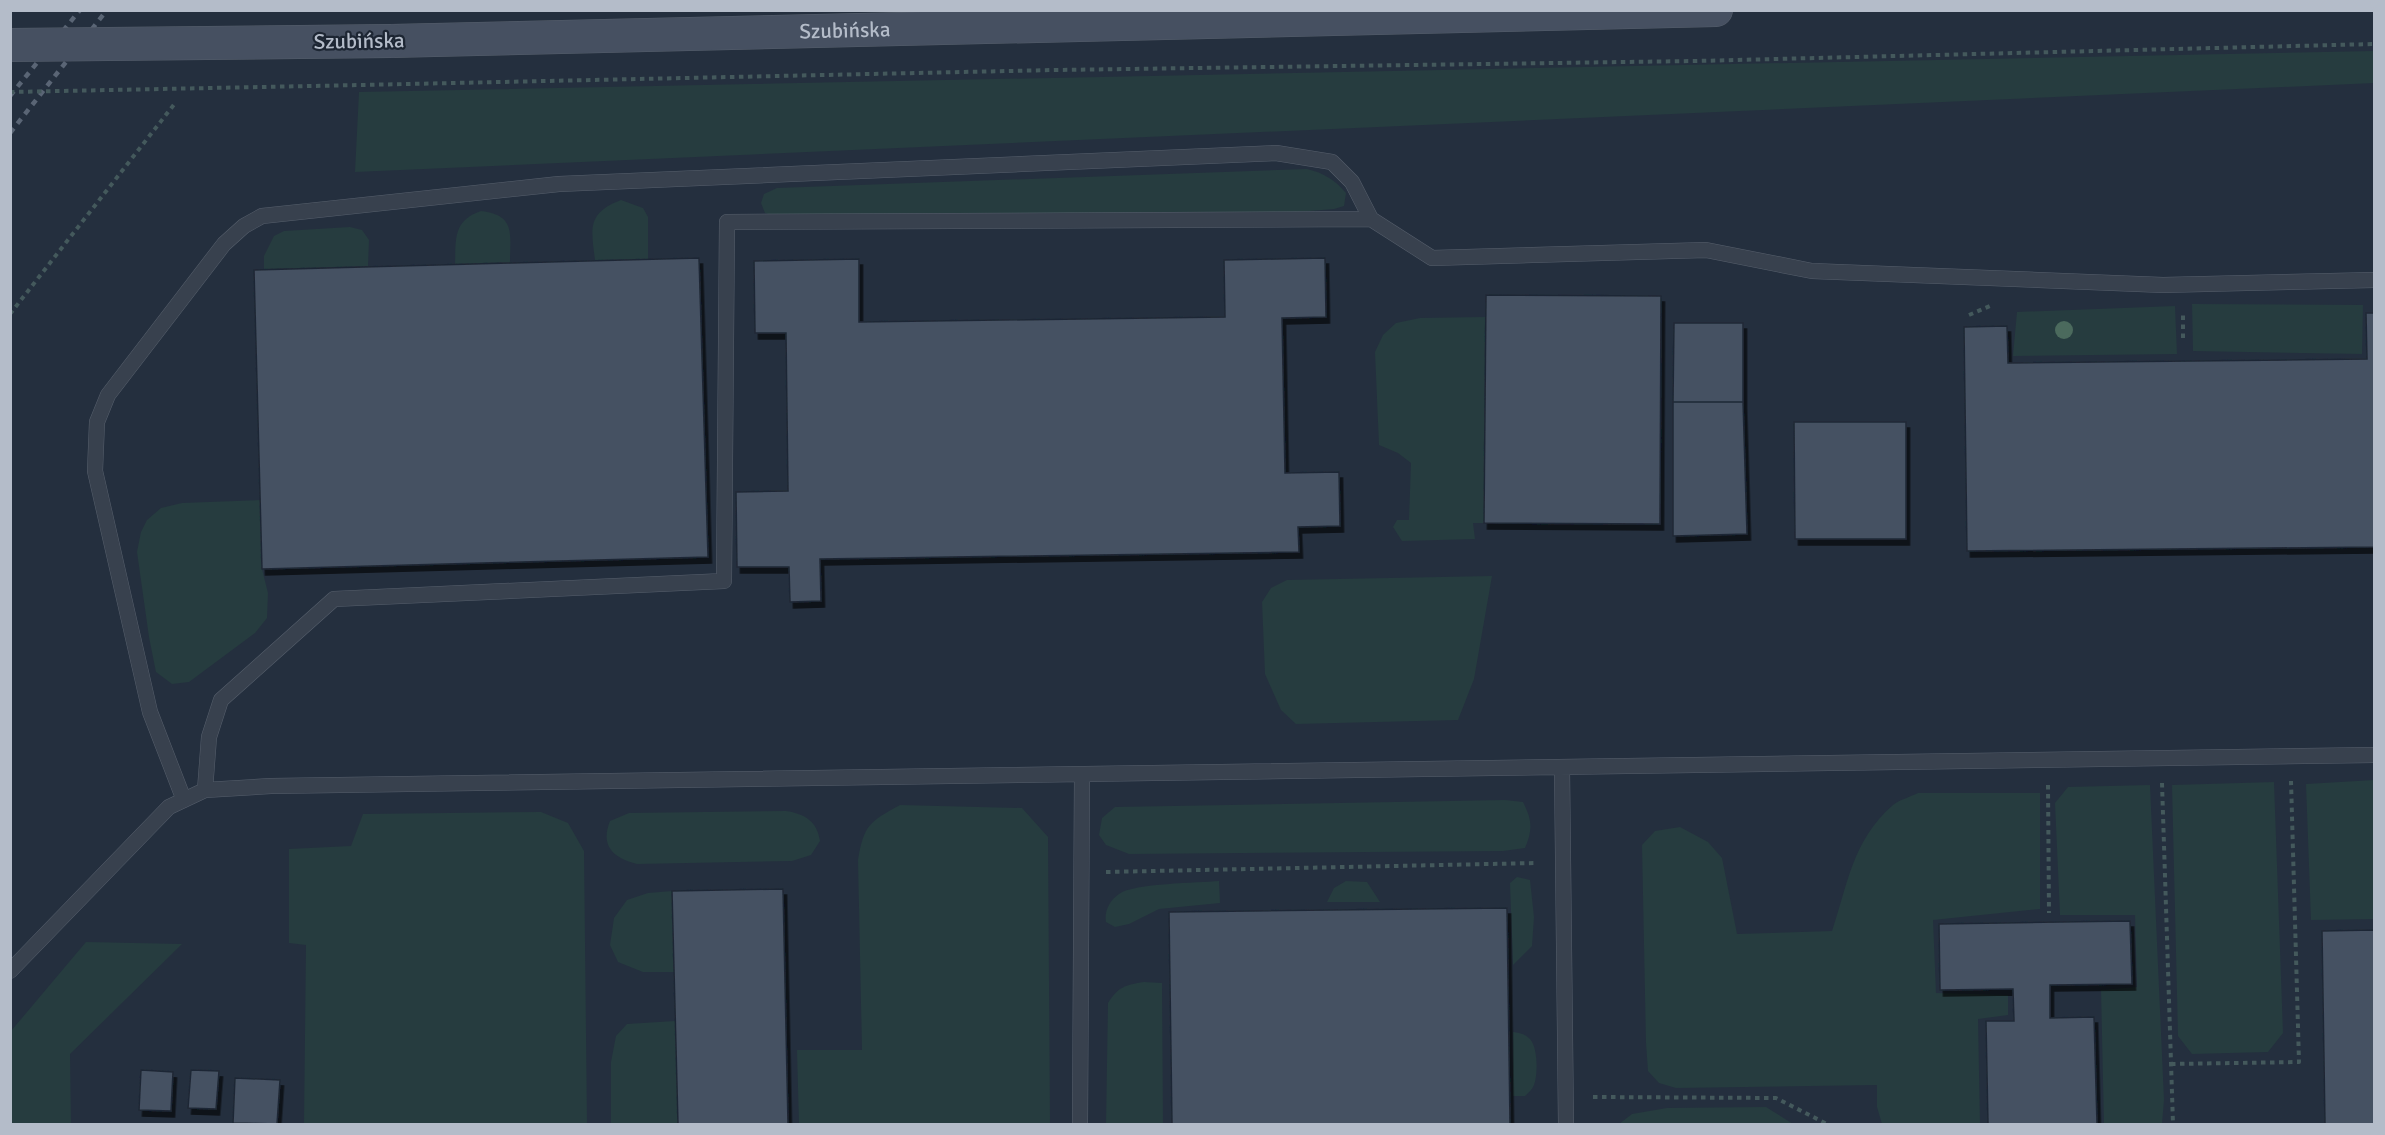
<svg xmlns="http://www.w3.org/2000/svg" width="2385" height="1135" font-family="Signika,sans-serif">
  <defs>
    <filter id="shadow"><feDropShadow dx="3.5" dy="6" stdDeviation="0" flood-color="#0009"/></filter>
  </defs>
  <rect width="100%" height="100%" fill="#242f3e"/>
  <path fill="#263c3f" d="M2374 51V83L355 172 359 92Z
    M1307 169C1324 173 1335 180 1346 193L1344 206 1334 209 1298 212 773 216 765 213 761 203 764 194 777 188Z
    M621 200 643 208 648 217V259L595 260C591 228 587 213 621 200Z
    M481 211C516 215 510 234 510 262L455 264C456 238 453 221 481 211Z
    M350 227 362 230 369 240 368 266 264 269V256L274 236 284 231Z
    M2192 304 2363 305 2362 354 2193 351Z
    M2175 306 2177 354 2013 356 2017 312Z
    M1485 317 1484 523H1473L1475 539 1402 541 1393 527 1397 520H1409L1411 463 1398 453 1379 445 1375 352 1383 335 1396 323 1420 318Z
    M260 500 262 569 268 593 267 618 255 633 189 682 172 684 156 672 149 637 137 552 141 532 147 520 161 508 182 503Z
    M1492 576 1474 679 1458 720 1296 724 1281 710 1265 674 1262 602 1271 588 1287 580Z
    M2374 780V919L2311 920 2306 784Z
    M2274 782 2283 1033 2268 1052 2192 1054 2178 1036 2172 785Z
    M2150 785 2164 1100 2162 1124H2104L2101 990 2137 987 2135 915H2060L2055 803 2068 787Z
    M1918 793H2040V909L1933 920 1936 993 2008 995V1015L1978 1019 1980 1124H1882L1877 1107V1085L1676 1088 1659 1083 1648 1071 1646 1043 1642 845 1655 831 1680 827 1708 842 1722 858 1737 934 1832 931C1848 884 1852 841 1893 805 1899 800 1910 797 1918 793Z
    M1505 800 1523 802C1532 820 1533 829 1525 848L1503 851 1129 854 1106 845 1099 835 1102 818 1115 807Z
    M900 805 1022 808 1048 837 1050 1124H799L797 1050H862L858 860C864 825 869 822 900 805Z
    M786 811C805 814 817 821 820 841L811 855 792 861 637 864C613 858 600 846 610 821L629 813Z
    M541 812 568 823 584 851 587 1124H304L306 945 289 943V849L351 846 363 814Z
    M1517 877 1530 880 1534 917 1532 946 1513 965 1510 883Z
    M1219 881 1220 903 1159 909 1129 924 1115 927 1106 922C1104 911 1110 900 1119 894 1134 883 1198 883 1219 881Z
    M1346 881 1367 882 1380 902H1327L1334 888Z
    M672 891 674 972H643L618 962 610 945 614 918 627 900 648 893Z
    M86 942 182 944 70 1054 71 1124H11V1031Z
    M1144 982 1162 983 1163 1124H1106L1108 1003C1118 987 1125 985 1144 982Z
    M675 1021 678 1124H611V1062L616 1036 627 1024Z
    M1513 1032C1520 1033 1525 1034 1530 1039 1538 1048 1538 1074 1534 1085 1532 1090 1528 1093 1525 1096H1513Z
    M1766 1107 1793 1124H1619L1632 1114 1667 1108Z"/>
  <path fill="#455162" stroke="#1f2835" stroke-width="1.5" filter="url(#shadow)" d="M699 258 708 557 262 569 254 270Z
    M1325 258 1326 317 1282 318 1285 473 1339 472 1340 526 1298 527 1299 552 820 559 821 601 790 602 789 567H737L736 492 788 491 786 333H755L754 261 859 259V322L1225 317 1224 260Z
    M1486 295 1661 296 1660 524 1484 523Z
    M2366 313H2374V547L1967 551 1964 327 2007 326 2008 363 2367 359Z
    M1674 323H1743V402H1673Z
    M1673 402H1743L1747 534 1673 536Z
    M1794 422H1906V539H1795Z
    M783 889 788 1124H678L672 891Z
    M1507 908 1510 1124H1172L1169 912Z
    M2130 921 2132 984 2050 985V1018L2094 1017 2097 1124H1988L1986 1021H2014L2013 989 1940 990 1939 924Z
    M2374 930V1124H2325L2322 931Z
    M141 1070 173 1072 171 1111 139 1110Z
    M191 1070 219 1071 216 1109 188 1108Z
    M235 1078 280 1080 277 1124 233 1123Z"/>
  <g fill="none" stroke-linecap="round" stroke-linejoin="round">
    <defs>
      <path id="service" d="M1562 768 1566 1124
        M205 790 209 737 221 700 334 599 724 581 727 222 1371 219 1432 258 1706 250 1812 271 2163 285 2374 280
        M184 800 150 712 95 471 97 422 108 395 224 244 244 226 262 216 559 184 1276 153 1332 162 1352 182 1371 219
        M10 971 169 807 205 790 271 786 2374 755
        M1080 1124 1082 775"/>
      <g id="secondary">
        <path id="s1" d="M391 41 1716 10"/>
      </g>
    </defs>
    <use href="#service" stroke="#565f6c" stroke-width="16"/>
    <use href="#secondary" stroke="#565f6c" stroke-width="34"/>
    <path stroke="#44595c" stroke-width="4" stroke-dasharray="4.5 4.5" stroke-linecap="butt" d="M361 85 1055 70 1696 61 2374 44
      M10 314 176 102
      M1969 315 1990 306
      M2183 338V312
      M2162 783 2173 1124
      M2048 785 2049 913
      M1106 872 1537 863
      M2171 1064 2299 1062 2291 781
      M1593 1097 1776 1098 1827 1124"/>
    <use href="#service" stroke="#38414e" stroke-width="15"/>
    <use href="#secondary" stroke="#465061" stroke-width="33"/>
    <path stroke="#5a6575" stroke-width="4.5" stroke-dasharray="6 6" stroke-linecap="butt" d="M10 96 80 10
      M10 133 107 10"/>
    <defs>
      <path id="secondary-bridge" d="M10 45 391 41"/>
    </defs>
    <use href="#secondary-bridge" stroke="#565f6c" stroke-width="34" stroke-linecap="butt"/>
    <path stroke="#44595c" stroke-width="4" stroke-dasharray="4.5 4.5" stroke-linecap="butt" d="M10 92 361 85"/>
    <use href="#secondary-bridge" stroke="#465061" stroke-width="33"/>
  </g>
  <circle fill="#4b6a5d" cx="2064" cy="330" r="9"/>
  <g text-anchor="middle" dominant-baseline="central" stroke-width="4.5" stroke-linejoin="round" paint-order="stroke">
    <g font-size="21" fill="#b4bcc9" stroke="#1d2633">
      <text stroke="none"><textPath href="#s1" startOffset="454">Szubińska</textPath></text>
      <text transform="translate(359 41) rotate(-1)">Szubińska</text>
    </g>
  </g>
  <rect width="2385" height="1135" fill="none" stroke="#b4bcc9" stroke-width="24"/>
</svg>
